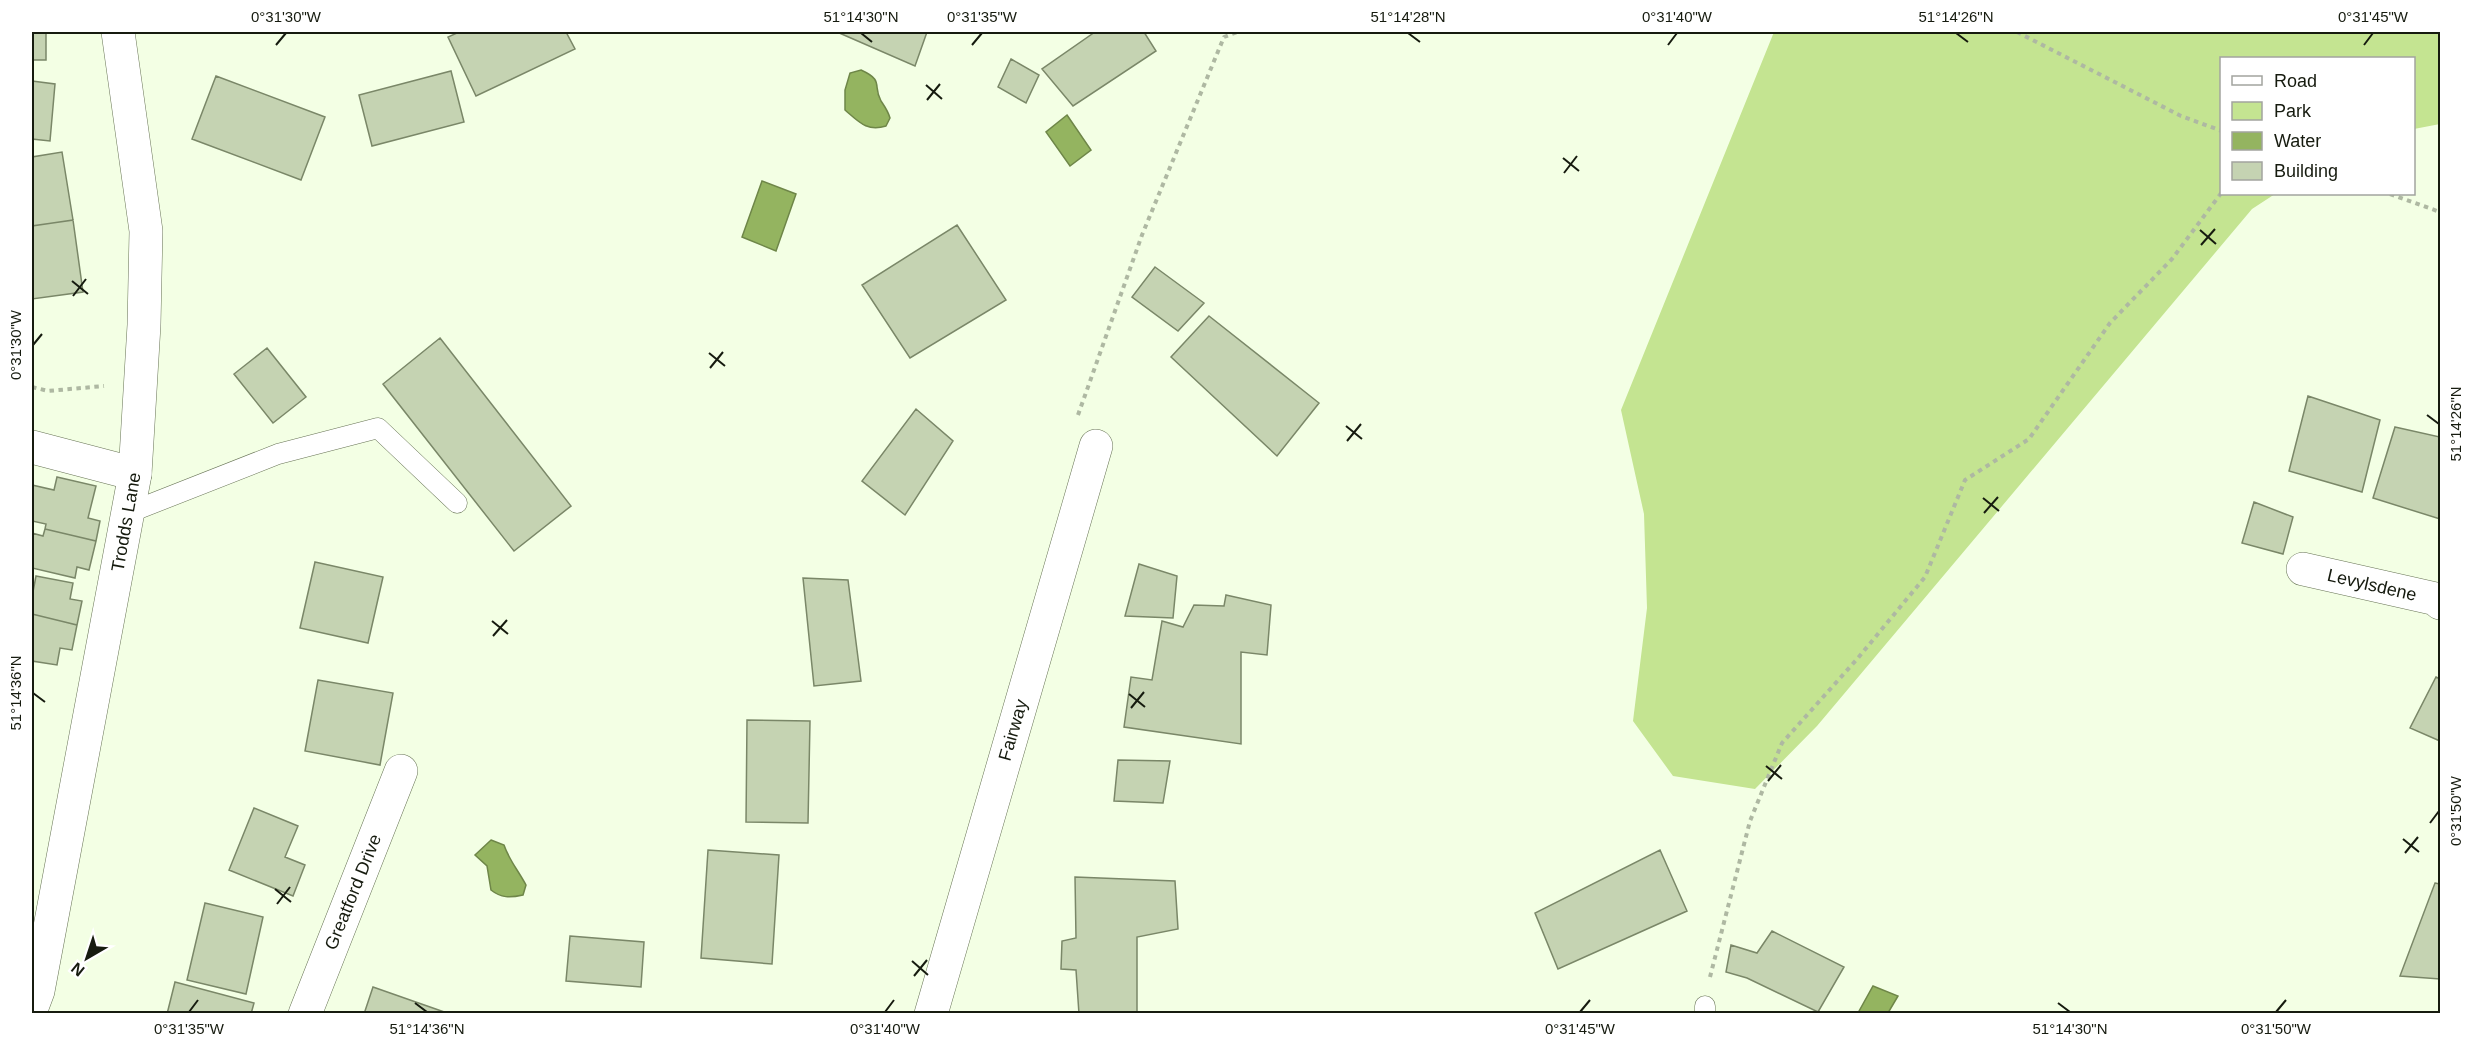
<svg xmlns="http://www.w3.org/2000/svg" width="2472" height="1045" font-family="Arial,sans-serif">
  <rect width="100%" height="100%" fill="#f3ffe4"/>
  <path fill="#c4e491" d="M1774 32H2440V124L2414 129V58H2222V194H2275L2252 209 1817 726 1755 789 1673 776 1633 721 1647 608 1644 514 1621 410Z"/>
  <path fill="#94b460" stroke="#6e8648" stroke-width="1.5" d="M861 70C885 81 872 85 881 101 885 107 888 111 890 118L886 126C867 132 859 122 845 110V90L850 73Z
    M1067 115 1091 150 1070 166 1046 132Z
    M762 181 796 194 776 251 742 237Z
    M491 840 504 845C509 860 518 870 526 885L523 895C510 898 501 898 491 890L487 866 475 855Z
    M1873 986 1898 996 1888 1013H1858Z"/>
  <path fill="#c5d3b2" stroke="#7a8768" stroke-width="1.5" d="M32 32H46V60H32Z
    M459 32H566L575 49 476 96 448 37Z
    M837 32H927L915 66Z
    M1095 32H1144L1156 51 1073 106 1042 69Z
    M1011 59 1039 75 1026 103 998 87Z
    M451 71 464 122 372 146 359 95Z
    M216 76 325 117 301 180 192 139Z
    M32 81 55 84 50 141 32 139Z
    M62 152 73 220 32 226V157Z
    M73 220 83 292 32 299V226Z
    M957 225 1006 300 910 358 862 285Z
    M1155 267 1204 303 1178 331 1132 297Z
    M1209 316 1319 403 1277 456 1171 357Z
    M440 338 571 506 514 551 383 384Z
    M267 348 306 397 273 423 234 374Z
    M2308 396 2380 420 2362 492 2289 471Z
    M916 409 953 441 905 515 862 481Z
    M2395 427 2440 437V519L2373 498Z
    M57 477 96 486 88 518 100 521 96 541 45 529 46 524 32 521V485L54 490Z
    M2254 502 2293 517 2283 554 2242 543Z
    M45 529 96 541 89 570 77 567 75 578 32 568V533L43 536Z
    M315 562 383 577 368 643 300 628Z
    M1139 564 1177 576 1173 618 1125 616Z
    M36 576 73 583 70 599 82 601 77 625 32 614V597Z
    M803 578 848 580 861 681 814 686Z
    M1226 595 1271 605 1267 655 1241 652V744L1124 727 1131 677 1152 680 1162 621 1183 627 1194 605 1224 606Z
    M32 614 77 625 72 650 60 648 57 665 32 661Z
    M2436 677 2440 679V741L2410 728Z
    M318 680 393 693 380 765 305 751Z
    M747 720 810 721 808 823 746 822Z
    M1118 760 1170 761 1163 803 1114 801Z
    M254 808 298 826 285 857 305 865 293 896 229 870Z
    M708 850 779 855 772 964 701 958Z
    M1660 850 1687 911 1558 969 1535 913Z
    M1075 877 1175 881 1178 929 1137 937V1014H1079L1076 970 1061 969 1062 941 1076 938Z
    M2435 883 2440 884V979L2400 976Z
    M205 903 263 917 246 994 187 980Z
    M1772 931 1844 967 1818 1012 1747 978 1726 972 1731 945 1757 953Z
    M570 936 644 942 641 987 566 981Z
    M175 982 254 1003 251 1014H167Z
    M373 987 450 1014H364Z"/>
  <g fill="none" stroke-linecap="round" stroke-linejoin="round">
    <defs>
      <path id="lane" d="M128 513 278 454 378 428 457 503
        M1705 1014V1006"/>
      <path id="street" d="M32 447 135 474
        M2303 569 2436 599 2440 603
        M305 1014 401 771
        M931 1014 1096 446"/>
      <path id="secondary" d="M32 1007 38 991 135 474 144 325 146 231 118 32"/>
    </defs>
    <use href="#lane" stroke="#687456" stroke-width="21"/>
    <use href="#street" stroke="#687456" stroke-width="34"/>
    <use href="#secondary" stroke="#687456" stroke-width="34"/>
    <path stroke="#aeb8a2" stroke-width="4" stroke-dasharray="4.5 4.5" stroke-linecap="butt" d="M2017 32 2181 116 2222 131
      M2390 194 2440 212
      M32 387 48 391 104 386
      M1078 415 1142 235 1224 37 1237 32
      M1710 977 1750 821 1782 743 1858 658 1925 577 1965 480 2029 439 2110 323 2172 259 2222 192"/>
    <use href="#lane" stroke="#fff" stroke-width="20"/>
    <use href="#street" stroke="#fff" stroke-width="33"/>
    <use href="#secondary" stroke="#fff" stroke-width="33"/>
  </g>
  <path fill="none" stroke="#161b0f" stroke-width="2" d="M861 33 872 42M1408 33 1420 42M1956 33 1968 42M276 45 286 33M972 45 982 33M1668 45 1677 33M2364 45 2373 33M926 85 942 99M927 100 940 84M1563 158 1579 171M1564 173 1577 156M2200 230 2216 244M2201 245 2215 229M72 281 88 294M73 296 86 279M33 345 42 334M709 353 725 366M710 368 723 352M2427 415 2439 424M1346 426 1362 439M1347 441 1361 424M1983 498 1999 511M1984 513 1998 497M492 621 508 634M493 636 507 620M33 693 45 702M1129 694 1145 707M1131 708 1144 692M1766 766 1782 779M1768 781 1781 765M2430 823 2439 811M2403 839 2419 852M2405 853 2418 837M275 889 291 902M277 904 290 887M912 961 928 975M914 976 927 960M415 1003 427 1012M2058 1003 2070 1012M189 1012 198 1000M885 1012 894 1000M1580 1012 1590 1000M2276 1012 2286 1000"/>
  <g text-anchor="middle" dominant-baseline="central" stroke-width="5" stroke-linejoin="round" paint-order="stroke">
    <g font-size="18" fill="#161b0f" stroke="#fff">
      <text transform="translate(126 522) rotate(-80)">Trodds Lane</text>
      <text transform="translate(2372 585) rotate(13)">Levylsdene</text>
      <text transform="translate(1013 730) rotate(-74)">Fairway</text>
      <text transform="translate(353 892) rotate(-68)">Greatford Drive</text>
    </g>
  </g>
  <rect width="2472" height="1045" fill="none" stroke="#ffffff" stroke-width="66"/>
  <rect x="2220" y="57" width="195" height="138" fill="#ffffff" stroke="#a2a49f" stroke-width="1.5"/>
  <rect x="2232" y="76" width="30" height="9" fill="#ffffff" stroke="#a2a49f" stroke-width="1.5"/>
  <text x="2274" y="87" font-size="18" fill="#161b0f">Road</text>
  <rect x="2232" y="102" width="30" height="18" fill="#c4e491" stroke="#a2a49f" stroke-width="1.5"/>
  <text x="2274" y="117" font-size="18" fill="#161b0f">Park</text>
  <rect x="2232" y="132" width="30" height="18" fill="#94b460" stroke="#a2a49f" stroke-width="1.5"/>
  <text x="2274" y="147" font-size="18" fill="#161b0f">Water</text>
  <rect x="2232" y="162" width="30" height="18" fill="#c5d3b2" stroke="#a2a49f" stroke-width="1.5"/>
  <text x="2274" y="177" font-size="18" fill="#161b0f">Building</text>
  <g transform="translate(87 958) rotate(219)" stroke="#ffffff" stroke-width="4.5" paint-order="stroke">
  <path d="M0-4.5L10 22L0 15L-10 22Z" fill="#161b0f"/>
  <text y="-9" font-size="16" font-weight="bold" text-anchor="middle" fill="#161b0f">N</text>
  </g>
  <rect x="33" y="33" width="2406" height="979" fill="none" stroke="#161b0f" stroke-width="2"/>
  <g font-size="15" text-anchor="middle" fill="#161b0f">
    <text x="286" y="22">0°31'30"W</text>
    <text x="861" y="22">51°14'30"N</text>
    <text x="982" y="22">0°31'35"W</text>
    <text x="1408" y="22">51°14'28"N</text>
    <text x="1677" y="22">0°31'40"W</text>
    <text x="1956" y="22">51°14'26"N</text>
    <text x="2373" y="22">0°31'45"W</text>
    <text transform="translate(16 345) rotate(-90)" y="5">0°31'30"W</text>
    <text transform="translate(2456 424) rotate(-90)" y="5">51°14'26"N</text>
    <text transform="translate(16 693) rotate(-90)" y="5">51°14'36"N</text>
    <text transform="translate(2456 811) rotate(-90)" y="5">0°31'50"W</text>
    <text x="189" y="1034">0°31'35"W</text>
    <text x="427" y="1034">51°14'36"N</text>
    <text x="885" y="1034">0°31'40"W</text>
    <text x="1580" y="1034">0°31'45"W</text>
    <text x="2070" y="1034">51°14'30"N</text>
    <text x="2276" y="1034">0°31'50"W</text>
  </g>
</svg>
